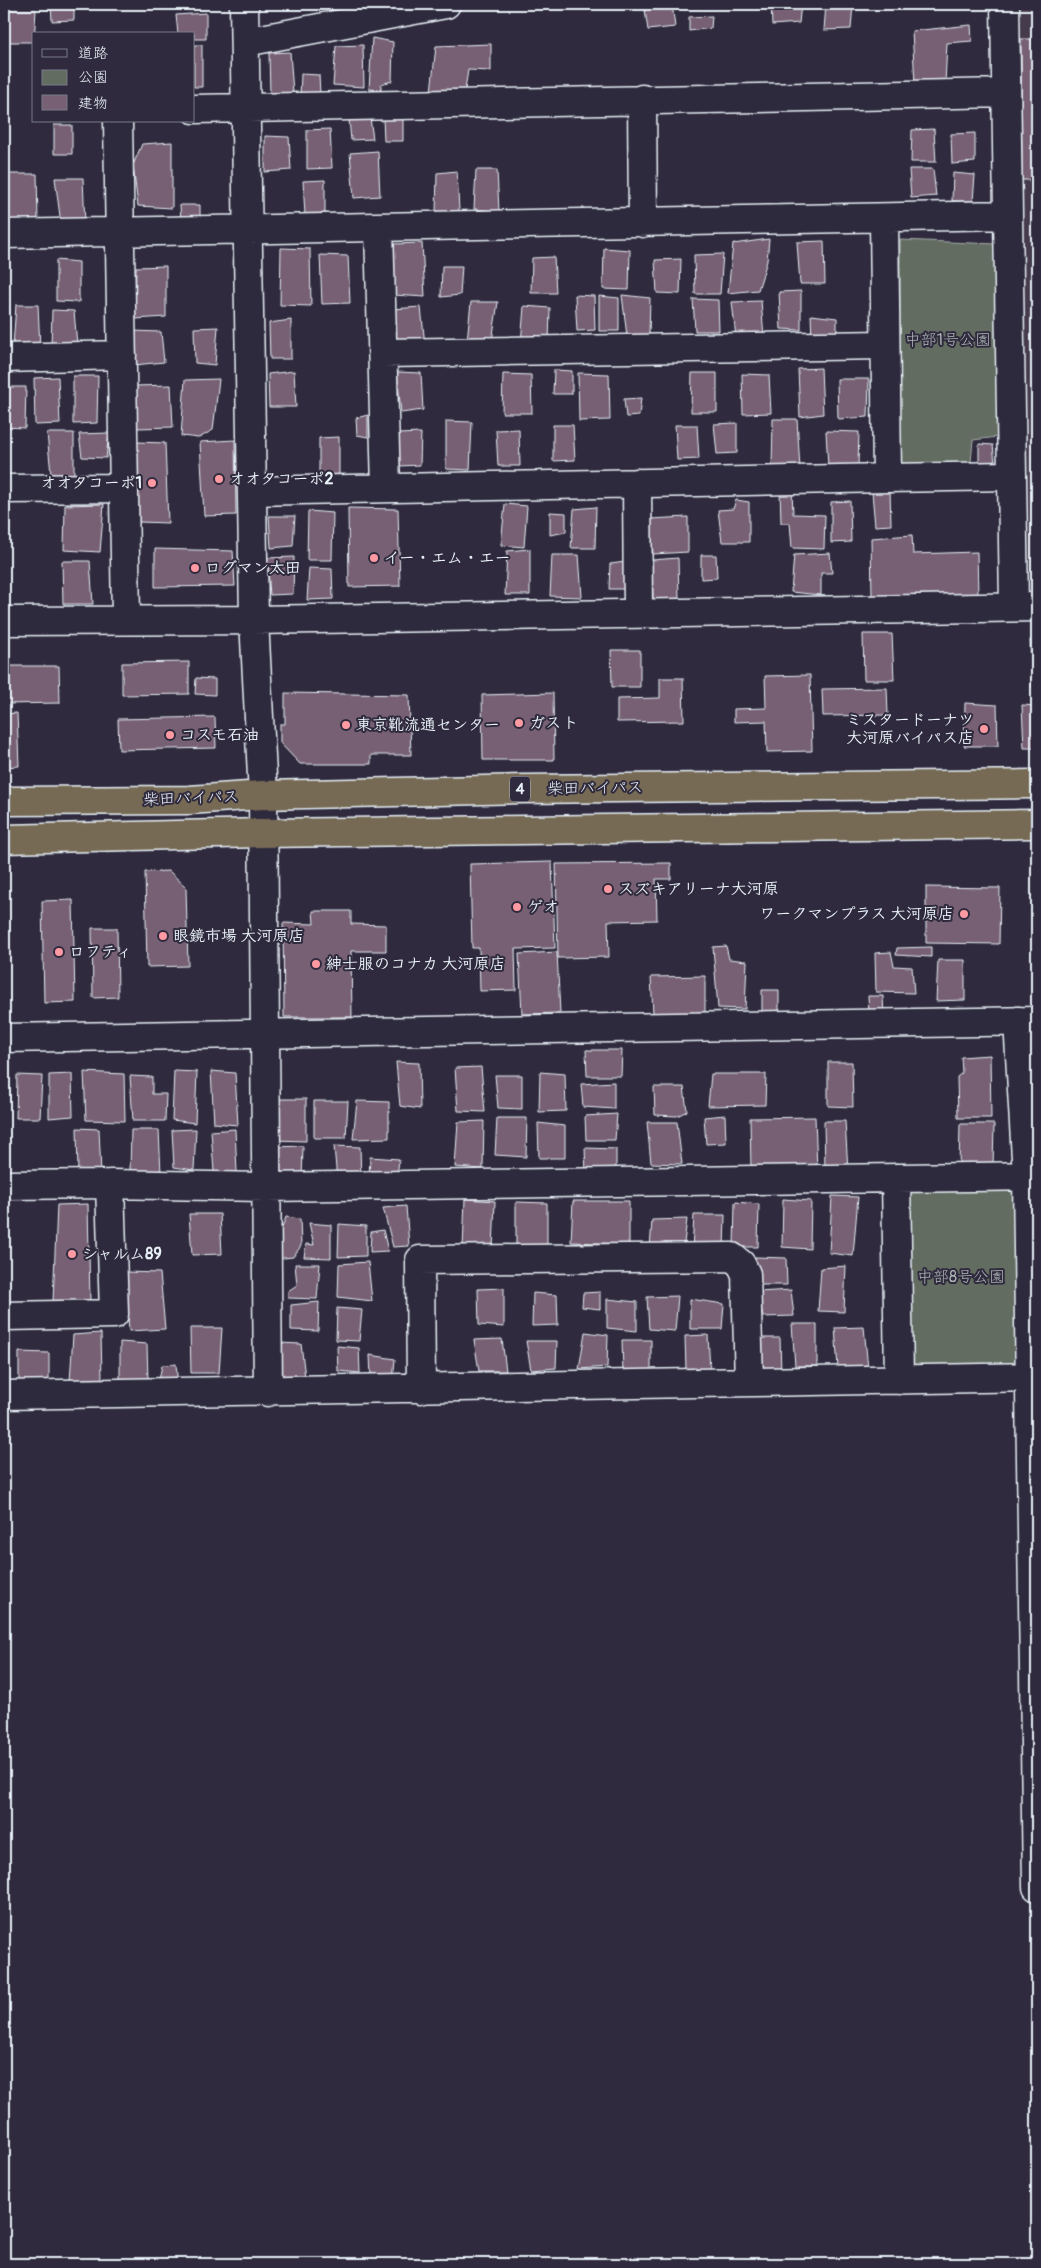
<svg xmlns="http://www.w3.org/2000/svg" width="1041" height="2268" font-family="Pangolin,'Klee One',sans-serif">
  <rect width="100%" height="100%" fill="#2f2a3d"/>
  <filter id="ink" filterUnits="userSpaceOnUse"><feTurbulence type="fractalNoise" baseFrequency=".02" numOctaves="2"/><feDisplacementMap in="SourceGraphic" scale="10" xChannelSelector="R" yChannelSelector="G"/><feConvolveMatrix kernelMatrix="1 2 1 2 8 2 1 2 1" color-interpolation-filters="sRGB"/></filter>
  <g filter="url(#ink)">
    <path fill="#453a4d" d="M1012 4H1037V595L1025 596Z"/>
    <path fill="#636c60" stroke="#a6aeac" d="M900 240 996 244 998 437 973 440 971 462 900 470Z
      M1010 1188 1015 1195 1017 1358 1008 1367 915 1369 909 1362 905 1195 912 1190Z"/>
    <path fill="#776073" stroke="#e8f1f8" d="M51 4H74V20L52 21Z
      M173 4H209V8L174 9Z
      M644 4H672L675 27 648 30Z
      M771 4H801L799 23 772 25Z
      M826 4H853L851 29 824 30Z
      M4 10H36L34 42H4Z
      M206 13V39H194V34H178L176 15Z
      M712 16 711 28 689 31V17Z
      M971 25 972 41 947 43 945 84 915 83 912 31Z
      M372 38 393 42 392 81 381 84V90L369 89Z
      M1021 39H1037V180H1022Z
      M491 44V71L468 70 464 96 431 92 436 46Z
      M194 45H202V87H194Z
      M363 45 364 87 333 85 336 46Z
      M290 52 293 93 270 94 269 53Z
      M301 74 319 75 320 94 300 96Z
      M403 115V141H384L383 118Z
      M370 118 373 139 351 140 349 120Z
      M54 125H72V154H54Z
      M330 129 332 168 307 169V130Z
      M934 129 936 162H911L912 130Z
      M975 133V162L952 164 951 134Z
      M265 136 289 137 291 170 265 172Z
      M172 142V208L138 206 133 165 142 144Z
      M378 151 380 196 354 198 350 153Z
      M909 169H933L936 196 911 198Z
      M476 170H497L499 211 474 209Z
      M457 171 459 211 436 213 437 173Z
      M953 173 975 175 973 201H952Z
      M4 174H37L38 222H4Z
      M55 178H83L85 224H61Z
      M325 180V216L305 215 303 181Z
      M180 205H200V221H181Z
      M769 239 767 261 758 290 728 293 733 244Z
      M824 241 825 284H800L797 242Z
      M422 243 425 297 394 295 393 244Z
      M281 248 310 249 311 306 280 305Z
      M604 248 630 250 629 290 603 289Z
      M723 254 720 294H695L694 255Z
      M320 255 348 256 350 303 322 304Z
      M554 257 556 293H531L532 258Z
      M681 259 680 294 657 293 655 260Z
      M56 260 79 262V302L56 301Z
      M166 266V317L135 319 136 267Z
      M442 266H462L460 295 441 297Z
      M801 291V330L781 329 779 292Z
      M575 295 594 296 595 330 577 331Z
      M622 295 650 298 649 335 627 336Z
      M599 296 619 298V331H599Z
      M693 299 718 300 719 331H695Z
      M761 301 764 337H736L732 302Z
      M471 302H498L492 341H467Z
      M16 305H38L40 348 13 346Z
      M524 306 550 308 549 345 521 344Z
      M421 307 425 345 394 346 392 309Z
      M52 310 74 311 77 345 51 347Z
      M811 315 837 318V340H812Z
      M291 320V359H270L269 323Z
      M218 327 215 365 195 363 194 328Z
      M132 331 161 332 164 362 134 365Z
      M821 368 823 414 800 417 798 369Z
      M554 370 572 371V394H553Z
      M294 371 296 407H269L268 374Z
      M397 372 421 373 423 410 401 413Z
      M578 373 609 374 610 420 579 421Z
      M692 373H717V412H691Z
      M503 374 531 375 532 413H502Z
      M742 374 769 375 771 413 743 414Z
      M73 376H98L97 423 73 424Z
      M58 377 60 424 35 425 34 378Z
      M219 379 213 430 199 438 181 436 185 380Z
      M837 379H869L868 417 838 419Z
      M171 385 173 427 137 428 134 386Z
      M4 387H26L25 428 4 427Z
      M641 398 639 416 626 417 624 399Z
      M368 415V437L357 435 356 418Z
      M773 419H797L800 469 772 468Z
      M446 421 472 422 470 470 446 469Z
      M737 423V453L717 454 714 424Z
      M553 425H573L575 460 553 461Z
      M675 425H697L699 459 677 460Z
      M519 429 520 466H498L496 430Z
      M826 431 859 432 858 465 828 467Z
      M47 433H74V477L51 474Z
      M109 433 106 458 82 457 79 434Z
      M421 433 420 465 400 466 398 434Z
      M339 437V478H319V438Z
      M235 440 236 515 204 516 200 442Z
      M137 442 165 443 168 523 139 522Z
      M979 444 993 445 995 463 979 464Z
      M792 489 793 514 825 515 824 549 792 548 790 523H781L780 490Z
      M890 490 891 525 875 526 872 492Z
      M736 500 749 502V542H722L718 510 733 509Z
      M850 501 851 542 831 543V502Z
      M104 504 100 552 64 550 65 505Z
      M505 504 527 506 524 547 501 545Z
      M596 507 595 548H571L574 509Z
      M348 508 398 509 400 586 349 587Z
      M308 511 333 513 332 560H307Z
      M550 512 566 513V532L550 535Z
      M269 516H295L293 546 271 548Z
      M688 517V552L653 554 650 519Z
      M912 535 913 554 977 552 978 596H872L871 538Z
      M155 549 233 551 235 586 155 587Z
      M530 549V595H505L507 551Z
      M830 553 832 573H821V595L791 592 794 555Z
      M552 555H579L582 597 550 596Z
      M701 555H716L717 578 701 579Z
      M294 557 293 594 270 595 267 558Z
      M678 558 679 599 653 601 652 560Z
      M62 561H90L93 604H63Z
      M626 562 627 589H609L610 564Z
      M309 568 332 569 333 599 307 600Z
      M863 634H892L894 680H864Z
      M1030 640H1037V688H1032Z
      M611 650H640V687H612Z
      M189 662V694L122 695V663Z
      M5 666H59L60 703 5 704Z
      M810 675 812 751 767 752 766 721 734 722V709L766 708 765 676Z
      M196 678 215 679V695L195 694Z
      M660 678H683L684 721 617 722V699L660 698Z
      M887 688 888 715 823 716 822 689Z
      M285 693 409 695 411 755H371V764H300L280 743V724H285Z
      M553 693 554 760H483L482 695Z
      M965 703 997 705 998 746H964Z
      M1022 705 1037 706V748H1024Z
      M17 713 19 766 4 767V714Z
      M215 717 216 748 119 750 118 719Z
      M552 862 555 948 515 949 516 990 480 991 479 948H472L470 864Z
      M671 863V879H656L657 920 608 921 609 957 558 958 556 864Z
      M169 871 186 887 188 966 147 967 145 872Z
      M926 887 1000 888 999 944 926 943Z
      M73 900 75 1002 44 1003 42 901Z
      M313 911H351V924L386 925V951H351L352 1017H284L283 923 314 924Z
      M92 928H117L118 997 93 998Z
      M726 946 729 959 747 961 745 1009 718 1008 713 947Z
      M931 947V957L896 955 897 948Z
      M557 952 560 1013 522 1014 519 954Z
      M891 952 894 966 912 967 914 993 876 992 875 953Z
      M938 960H965V1000L936 1001Z
      M705 976V1014L653 1013 651 977Z
      M762 990H779V1015L762 1014Z
      M868 996H883L884 1015 869 1014Z
      M586 1050H622L621 1076H587Z
      M990 1055 991 1118H958L957 1077 962 1073 961 1057Z
      M396 1062 419 1063 420 1109 400 1106Z
      M828 1062H852L853 1107 828 1106Z
      M481 1067 485 1112 458 1111 455 1068Z
      M174 1071 197 1072 195 1123 172 1120Z
      M211 1071 235 1073 238 1125 214 1123Z
      M84 1072 124 1074 125 1121 86 1120Z
      M540 1072 565 1074 566 1111 539 1112Z
      M72 1074 73 1116 49 1118V1075Z
      M711 1074H766L765 1105 708 1106Z
      M17 1075 42 1076 40 1118H16Z
      M495 1075H522V1109L498 1108Z
      M130 1076 152 1077V1094H166L165 1121H133Z
      M614 1082V1109L583 1107 581 1084Z
      M654 1087H684L687 1111 677 1116 655 1115Z
      M273 1099H306V1141L273 1140Z
      M314 1101H348L346 1138H314Z
      M357 1101 389 1102V1138L353 1139Z
      M617 1114 615 1140H586L585 1116Z
      M725 1115 726 1143 706 1144 704 1117Z
      M815 1117 817 1169H751L750 1118Z
      M497 1118H527L526 1157 495 1155Z
      M484 1121 483 1169 455 1167 458 1122Z
      M824 1121H845L848 1170 825 1171Z
      M647 1122H677L682 1164 651 1163Z
      M538 1123 565 1126V1158H539Z
      M960 1124H994L993 1167H959Z
      M77 1128 99 1129 101 1174H78Z
      M196 1129 194 1170 174 1167 172 1130Z
      M235 1129 237 1172H214L211 1131Z
      M131 1130H159L161 1174 130 1172Z
      M303 1146 302 1181 274 1182V1147Z
      M334 1146 360 1147 361 1180H337Z
      M585 1148 616 1149V1175L586 1174Z
      M370 1157 399 1159 397 1178H369Z
      M832 1196 858 1197 853 1256 829 1253Z
      M465 1199 495 1201 493 1249 463 1248Z
      M783 1199 811 1201 810 1249 782 1247Z
      M573 1201H629V1244L571 1242Z
      M516 1202 547 1203V1252H516Z
      M735 1202 759 1204 758 1247H734Z
      M88 1204 90 1303 53 1302 57 1205Z
      M406 1206 409 1246 393 1247 383 1208Z
      M189 1214H220L222 1254 192 1255Z
      M694 1215H725L724 1250H692Z
      M286 1217 300 1219 301 1246 293 1257 274 1259 272 1234 282 1228Z
      M687 1219 683 1251 650 1249 652 1220Z
      M309 1223 331 1225V1258L304 1257 306 1244 314 1245Z
      M339 1224 366 1226V1256L338 1257Z
      M383 1230 388 1251 370 1252 371 1232Z
      M755 1257 786 1258 787 1285H758Z
      M368 1262 372 1301 338 1297 339 1264Z
      M295 1264H320L317 1299 288 1298V1291L297 1285Z
      M846 1266 844 1312 818 1311 821 1268Z
      M125 1272 160 1273 165 1329 129 1331Z
      M504 1288V1327L479 1325 478 1289Z
      M791 1290 794 1316 763 1317 758 1292Z
      M600 1292V1309L582 1307 583 1293Z
      M533 1293 557 1295 558 1325 532 1326Z
      M678 1296 675 1331 649 1329 647 1297Z
      M607 1299 637 1302V1331L607 1328Z
      M690 1299 724 1304 722 1329H690Z
      M319 1302 318 1331 291 1330V1305Z
      M337 1308 362 1310 359 1341 336 1340Z
      M792 1324H817V1366H795Z
      M864 1327 868 1369 838 1368 835 1328Z
      M190 1328H222L219 1373H191Z
      M585 1332 608 1335 607 1367 579 1369Z
      M101 1333 102 1380 70 1381 73 1335Z
      M708 1335 710 1371 686 1370 685 1336Z
      M756 1338H780L781 1374H754Z
      M502 1339 506 1371H479L474 1340Z
      M622 1340H651V1375L623 1373Z
      M526 1341H557L556 1368 531 1370Z
      M120 1342 147 1344 148 1380 120 1383Z
      M279 1343 301 1344 305 1377 280 1378Z
      M337 1346 359 1348 360 1373 338 1371Z
      M19 1352 49 1353V1385L19 1384Z
      M370 1355 395 1359 393 1381 371 1378Z
      M176 1364 178 1386 158 1385 162 1365Z"/>
    <g fill="none" stroke-linecap="round" stroke-linejoin="round">
      <defs>
        <path id="minor" d="M244 4 254 620 263 795 268 1392
          M245 42 446 4
          M642 99 643 223
          M194 109 1006 93
          M118 121 126 619
          M1008 215 1014 607
          M379 228 386 488
          M4 234 1008 215 1005 4
          M383 353 885 345
          M4 358 122 355
          M887 478 1012 476
          M637 483 638 612
          M4 489 124 488
          M252 491 887 478 884 218
          M4 621 254 620 1037 607
          M1018 1021 1027 1176 1037 1887
          M4 1038 1037 1021
          M896 1178 899 1380
          M4 1185 110 1184 267 1187 1037 1176
          M4 1316 114 1314 110 1184
          M421 1389 420 1260 732 1257 741 1264 746 1274 749 1382
          M4 1395 1037 1377"/>
        <path id="highway" d="M4 801 189 800 263 795 523 789 1037 784
          M4 839 263 833 1037 824"/>
      </defs>
      <use href="#minor" stroke="#e8f1f8" stroke-width="31"/>
      <use href="#highway" stroke="#e8f1f8" stroke-width="31"/>
      <use href="#minor" stroke="#2f2a3d" stroke-width="28"/>
      <use href="#highway" stroke="#766a55" stroke-width="28"/>
    </g>
  </g>
  <g fill="#ff9aa2" stroke="#2f2a3d" stroke-width="2">
    <circle cx="219" cy="479" r="5"/>
    <circle cx="152" cy="483" r="5"/>
    <circle cx="374" cy="558" r="5"/>
    <circle cx="195" cy="568" r="5"/>
    <circle cx="519" cy="723" r="5"/>
    <circle cx="346" cy="725" r="5"/>
    <circle cx="984" cy="729" r="5"/>
    <circle cx="170" cy="735" r="5"/>
    <circle cx="608" cy="889" r="5"/>
    <circle cx="517" cy="907" r="5"/>
    <circle cx="964" cy="914" r="5"/>
    <circle cx="163" cy="936" r="5"/>
    <circle cx="59" cy="952" r="5"/>
    <circle cx="316" cy="964" r="5"/>
    <circle cx="72" cy="1254" r="5"/>
  </g>
  <g text-anchor="middle" dominant-baseline="central" stroke-width="4" stroke-linejoin="round" paint-order="stroke">
    <rect fill="#2f2a3d" stroke="#b0b5c0" stroke-width="1" x="510" y="776.5" width="20" height="25" rx="4"/>
    <g font-size="15" font-weight="bold" fill="#e8f1f8">
      <text x="520" y="789">4</text>
    </g>
    <g font-size="16" fill="#acb5b4" stroke="#2f2a3d">
      <text x="948" y="340">中部1号公園</text>
      <text x="961" y="1277">中部8号公園</text>
    </g>
    <g font-size="16" font-weight="bold" fill="#e8f1f8" stroke="#2f2a3d" text-anchor="start">
      <text x="229" y="479">オオタコーポ2</text>
      <text x="142" y="483" text-anchor="end">オオタコーポ1</text>
      <text x="384" y="558">イー・エム・エー</text>
      <text x="205" y="568">ログマン太田</text>
      <text x="974" y="720" text-anchor="end">ミスタードーナツ<tspan x="974" dy="18">大河原バイパス店</tspan></text>
      <text x="529" y="723">ガスト</text>
      <text x="356" y="725">東京靴流通センター</text>
      <text x="180" y="735">コスモ石油</text>
      <text x="618" y="889">スズキアリーナ大河原</text>
      <text x="527" y="907">ゲオ</text>
      <text x="954" y="914" text-anchor="end">ワークマンプラス 大河原店</text>
      <text x="173" y="936">眼鏡市場 大河原店</text>
      <text x="69" y="952">ロフティ</text>
      <text x="326" y="964">紳士服のコナカ 大河原店</text>
      <text x="82" y="1254">シャルム89</text>
    </g>
    <g font-size="16" fill="#e8f1f8" stroke="#2f2a3d">
      <text transform="translate(595 788) rotate(-1)">柴田バイパス</text>
      <text transform="translate(191 798) rotate(-2)">柴田バイパス</text>
    </g>
  </g>
  <rect width="1041" height="2268" fill="none" stroke="#2f2a3d" stroke-width="20"/>
  <rect x="10" y="10" width="1021" height="2248" fill="none" stroke="#e8f1f8" stroke-width="2" filter="url(#ink)"/>
  <rect x="32" y="32" width="162" height="90" fill="#2f2a3d" stroke="#797a88"/>
  <rect x="42" y="49" width="25" height="8" fill="#2f2a3d" stroke="#797a88"/>
  <text x="78" y="58" font-size="15" fill="#e8f1f8">道路</text>
  <rect x="42" y="70" width="25" height="15" fill="#636c60" stroke="#797a88"/>
  <text x="78" y="82" font-size="15" fill="#e8f1f8">公園</text>
  <rect x="42" y="95" width="25" height="15" fill="#776073" stroke="#797a88"/>
  <text x="78" y="108" font-size="15" fill="#e8f1f8">建物</text>
</svg>
